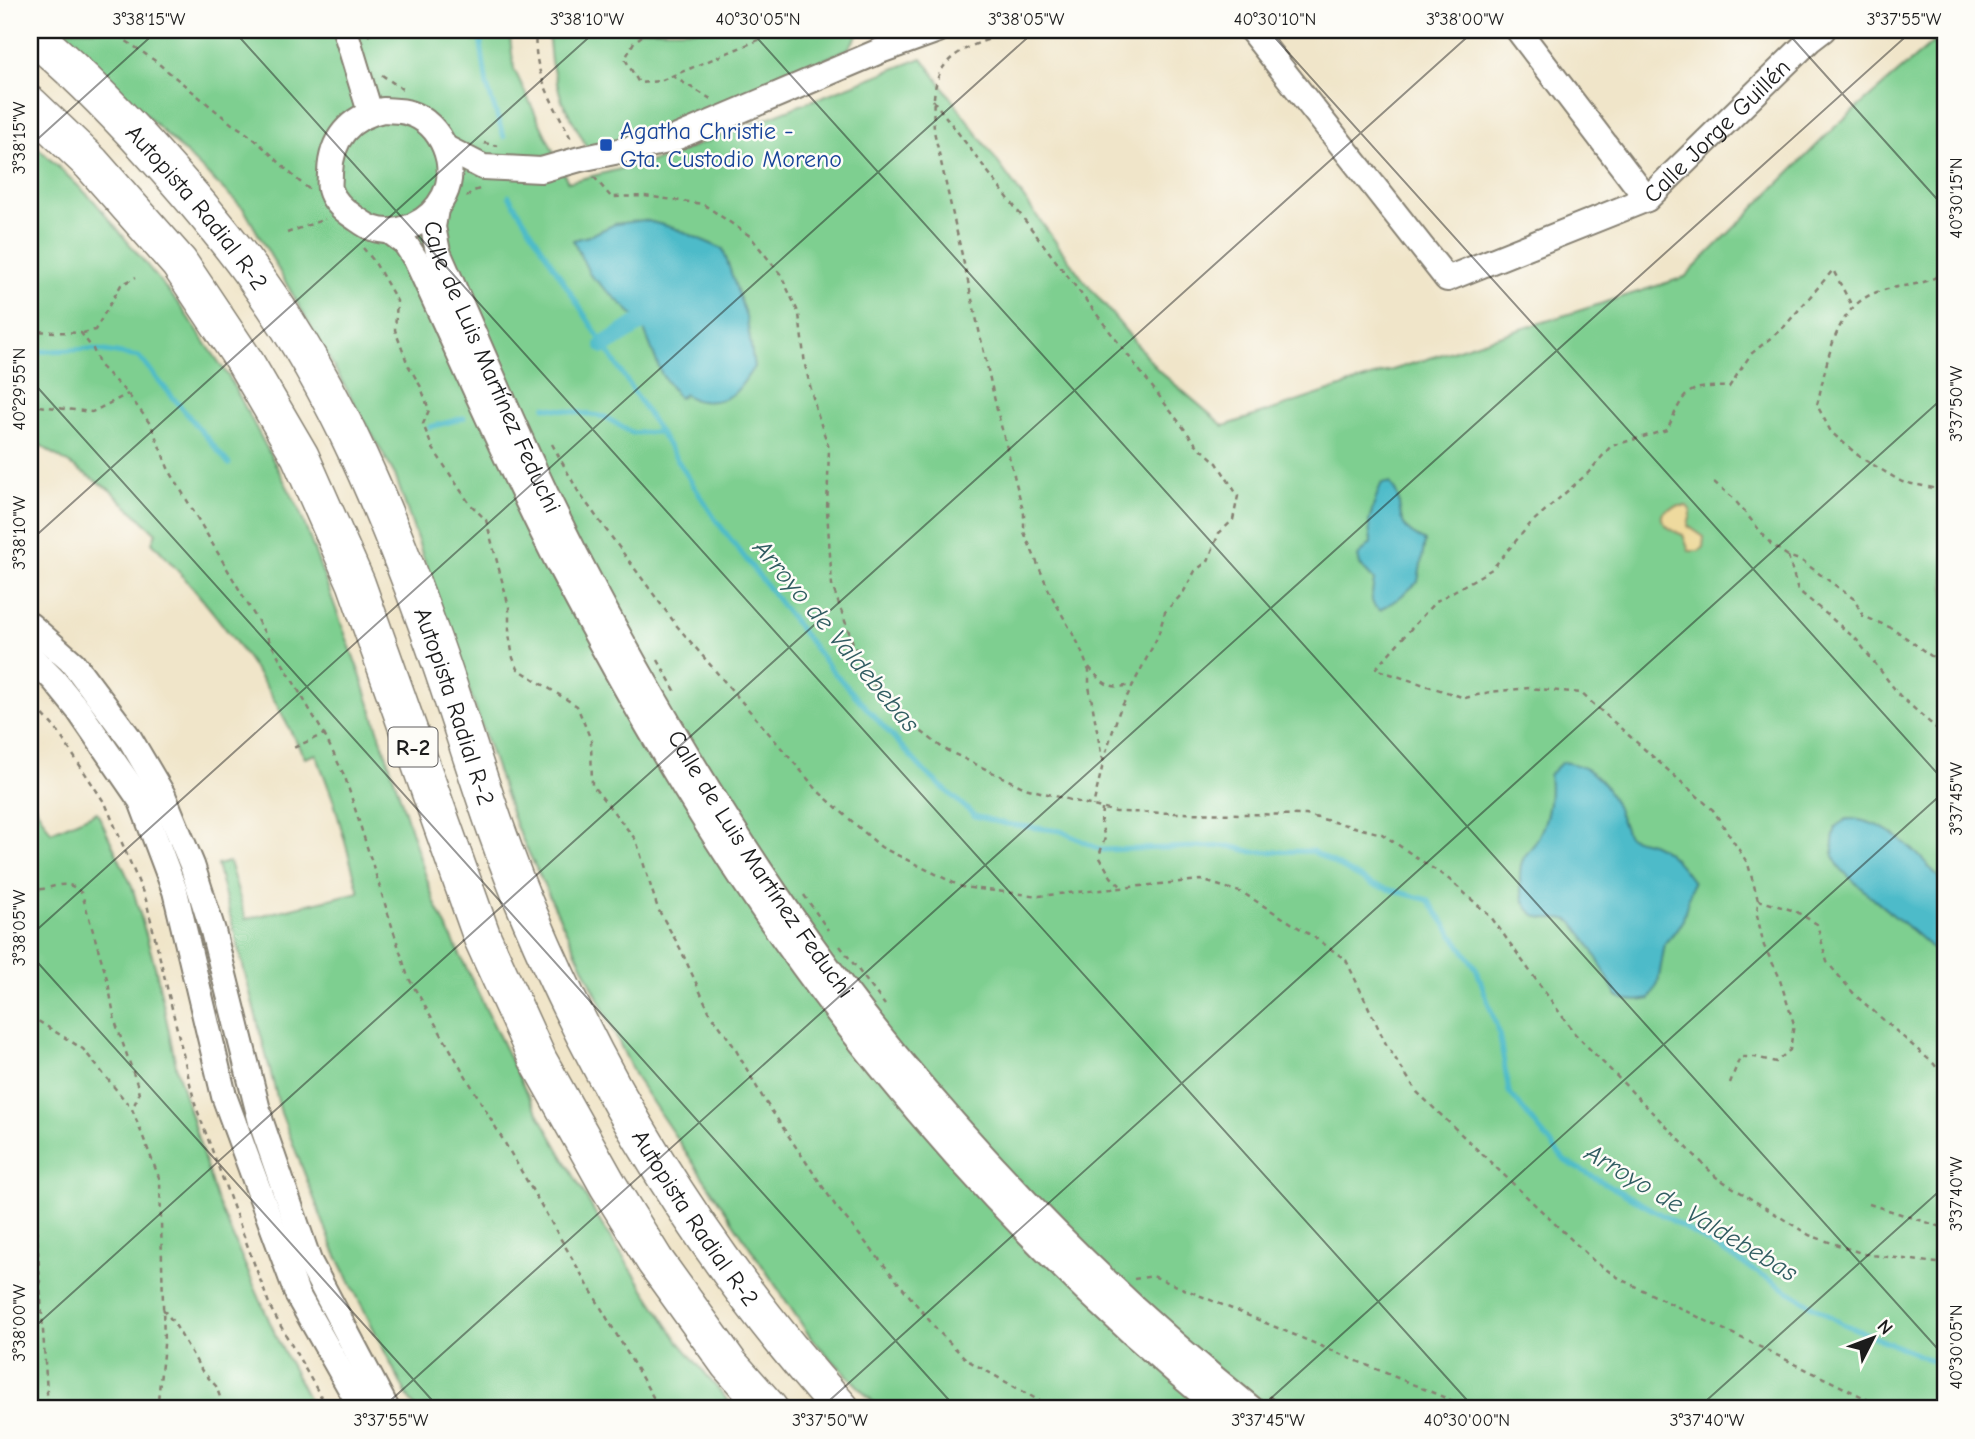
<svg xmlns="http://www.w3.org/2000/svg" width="1975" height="1439" font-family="'Comic Neue',sans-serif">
  <rect width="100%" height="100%" fill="#fdfcf7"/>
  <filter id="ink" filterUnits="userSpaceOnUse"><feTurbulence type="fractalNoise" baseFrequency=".0143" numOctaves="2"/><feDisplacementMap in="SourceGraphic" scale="14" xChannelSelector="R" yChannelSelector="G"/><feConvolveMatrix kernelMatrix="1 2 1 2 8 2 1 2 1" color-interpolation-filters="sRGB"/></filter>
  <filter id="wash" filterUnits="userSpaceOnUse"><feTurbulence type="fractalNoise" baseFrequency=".00686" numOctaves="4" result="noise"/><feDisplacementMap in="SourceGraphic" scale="28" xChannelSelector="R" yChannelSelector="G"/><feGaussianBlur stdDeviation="1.57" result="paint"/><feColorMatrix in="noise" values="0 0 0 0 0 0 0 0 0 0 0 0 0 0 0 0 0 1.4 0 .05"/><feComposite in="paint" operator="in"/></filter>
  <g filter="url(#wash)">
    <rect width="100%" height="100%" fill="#f0e5c9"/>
    <path fill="#7ecf90" stroke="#4d7656" stroke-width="2" d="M57 30H509L514 69 568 182 661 159 922 58 1082 278 1158 370 1224 426 1383 373 1685 277 1835 127 1945 32V1409H880L811 1338 636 1078 516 826 395 475 244 209Z
      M548 30H857V36L848 49C763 86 678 127 588 149L562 101 551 62Z
      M30 140 95 202 178 303 229 377 298 507 360 674 434 901 525 1090 602 1225 679 1342 735 1409H416L406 1394 334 1250 281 1113 217 865 229 862 246 919 359 892 334 802 316 754 305 758C294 739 285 719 274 700 240 642 197 591 152 542L156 533 110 490 35 442 30 451Z
      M30 798 51 832 97 812 132 886 156 970 177 1070 216 1198 279 1343 314 1409H30Z"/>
    <path fill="#eeda9e" stroke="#857b5d" stroke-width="2" d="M1678 506H1687C1695 514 1689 516 1688 526L1704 537 1703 547 1699 551H1689L1683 535C1664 528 1649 512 1678 506Z"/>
    <path fill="#4ebbc9" stroke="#356c72" stroke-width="2" d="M644 220 674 228 723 249 747 320 754 367C748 375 741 388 733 394 719 403 697 405 685 394L679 398 662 375 641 322 590 275 573 240 589 236 615 224Z
      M1382 483H1390C1405 499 1394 516 1409 531 1413 535 1420 538 1425 541L1418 582 1399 598 1380 610C1367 604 1373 592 1374 580L1360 565 1358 556 1371 543C1371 537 1369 530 1369 524 1369 519 1379 487 1382 483Z
      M1562 762C1604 766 1614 800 1627 835 1635 841 1644 840 1653 844 1671 852 1682 867 1693 882L1682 923 1665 943 1658 983 1650 999C1638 1002 1628 1002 1617 996 1609 981 1584 930 1572 922 1564 916 1554 919 1545 918 1521 916 1518 884 1521 866 1522 857 1530 850 1535 843 1548 821 1552 800 1549 775Z
      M1847 819C1887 819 1920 854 1944 884L1945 962C1919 932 1884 911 1856 883 1850 877 1841 871 1837 863 1830 851 1833 839 1836 826Z"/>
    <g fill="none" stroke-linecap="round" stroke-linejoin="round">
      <path stroke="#4ebbc9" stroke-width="5" d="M479 30 487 86 504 137
        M509 196 715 519 830 668 925 772 975 816 1006 824 1061 831 1101 850 1230 846 1253 852 1312 851 1373 885 1428 900 1476 968 1499 1033 1509 1092 1565 1161 1671 1220 1841 1323 1945 1366
        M30 352 93 349 139 357 229 464
        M545 407 605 417 632 433 660 432
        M430 427 464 418"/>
      <path stroke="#4ebbc9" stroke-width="18" d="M604 345 641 322"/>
    </g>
  </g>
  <g filter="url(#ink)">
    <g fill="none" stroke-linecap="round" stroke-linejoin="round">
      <defs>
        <g id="minor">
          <path d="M345 30 370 112"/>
          <path id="s1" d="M1251 30 1447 279 1647 199 1810 40 1823 30"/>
          <path d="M1518 30 1647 199"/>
          <path d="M383 110C391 111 401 110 409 113 442 123 459 166 444 196 431 221 400 238 372 228 366 226 360 221 354 217 345 211 333 201 330 189 329 185 330 178 330 173 331 140 349 117 383 110Z"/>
          <path d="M446 148 483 167 541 170 580 159 668 141 880 51 938 30"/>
          <path id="s2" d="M436 209 433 227 438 252C483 353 525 455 575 553 666 729 771 902 896 1055 1002 1184 1122 1304 1252 1409"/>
          <path d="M389 231 405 243 416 260C463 361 507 464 558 563 650 739 754 912 880 1066 981 1191 1096 1307 1220 1409"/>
          <path d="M30 625 73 663 130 739 163 795 192 865 213 931 261 1122 309 1261 387 1409"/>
          <path d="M30 656 54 680 79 711 141 801 175 891 224 1096 298 1296 362 1409"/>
        </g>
        <g id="highway">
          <path id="s3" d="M30 33C74 68 114 110 152 152 190 194 227 237 260 284 337 391 389 518 433 641 466 733 491 827 530 917 606 1097 711 1264 841 1409"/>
          <path d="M30 105 91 163 179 263 245 362 300 456 356 583 482 937 538 1060 608 1185 655 1261 729 1364 769 1409"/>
        </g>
      </defs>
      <use href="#minor" stroke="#868072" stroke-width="28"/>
      <use href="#highway" stroke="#868072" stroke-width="40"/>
      <path stroke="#868072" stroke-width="2.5" stroke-dasharray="5 5" stroke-linecap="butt" d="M110 30 154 60 232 124C262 140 282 169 309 189
        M536 30C532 74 553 101 571 139
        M650 30 634 42 625 59 639 83 660 81 768 36 773 30
        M985 30 987 40C934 58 932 80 934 131L997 410 1024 514V532L1050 593 1079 645 1089 671V686L1103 764 1093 806
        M368 36 374 30
        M382 75 402 89
        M672 76 711 99
        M933 100 1195 443 1217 463 1238 496 1233 520 1219 533 1208 561 1195 571 1183 593 1165 612 1158 636 1119 712 1103 761
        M484 143 498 146
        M594 177 611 197 645 196 703 204 750 236 781 275 799 314 805 365 816 410 829 448 827 510 832 585 854 646 884 703 944 749 1025 788 1116 812 1306 815 1382 834 1450 880 1491 917 1575 1034 1716 1177 1809 1235 1864 1254 1945 1264
        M467 197 471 192 482 188
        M287 233 325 219
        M363 248 374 261 397 301 395 330 408 365 421 387 429 410 423 424 432 447 469 503 486 520 509 607V634L513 658 518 669 577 706 591 740 592 785 636 840 658 909 680 948 709 1011 733 1045 763 1098 835 1205 938 1331 967 1360 1054 1409
        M1945 271C1924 287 1909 283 1884 290 1833 302 1828 362 1817 405L1831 432 1860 457 1902 482 1939 489 1945 485
        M30 331 81 333 93 349 100 366 128 394 151 425 168 468 324 734 291 749
        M83 333 95 330 121 285 136 277
        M30 405 92 412 128 394
        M552 444 579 493 677 626 819 792 881 847 962 887 1039 896 1201 880 1243 893 1317 939 1346 960 1386 1044 1417 1092 1595 1262 1622 1280 1865 1398 1880 1409
        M1714 482 1733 498 1771 544 1788 556 1802 561 1854 599 1863 616 1894 629 1931 656 1945 659
        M1788 556 1798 590 1857 640 1900 696 1945 736
        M658 660 677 694
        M1089 667C1103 684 1110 690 1132 685
        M30 700 56 729 106 805 146 900 195 1104 271 1309 328 1409
        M324 734 345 777 408 977 660 1409
        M1102 809 1101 823 1105 838 1099 856 1111 877 1122 887
        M30 889C49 893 66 874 82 894L108 982 115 1021 137 1084 139 1095 133 1107
        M804 895 828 930
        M1758 900 1795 911 1817 924 1827 962 1855 995 1934 1064 1945 1080
        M840 946 885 1005
        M30 1016 83 1049 132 1109 160 1180 164 1345 157 1409
        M1730 1083 1740 1057H1755L1776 1062 1790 1050 1794 1024 1778 974 1764 946 1757 915 1758 900 1748 864 1713 810 1581 693 1529 688 1490 692 1465 698 1375 669 1435 602 1492 569 1531 523 1588 473 1611 446 1667 430C1685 392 1684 385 1729 387L1751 354 1784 327 1833 270 1852 306
        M30 1181 34 1189 48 1409
        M1869 1204 1945 1228
        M1134 1279 1153 1276 1472 1409
        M163 1309 174 1323 202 1371 216 1386 220 1397V1409
        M1269 1396 1285 1409"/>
      <use href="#minor" stroke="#fff" stroke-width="24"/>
      <use href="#highway" stroke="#fff" stroke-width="37"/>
    </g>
  </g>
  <path fill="none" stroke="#1c1c1c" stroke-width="2" stroke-opacity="0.45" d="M233 30 1475 1409M750 30 1945 1357M1268 30 1945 782M1785 30 1945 208M30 146 158 30M30 379 957 1409M30 541 597 30M30 936 1036 30M30 954 440 1409M30 1331 1475 30M381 1409 1913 30M820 1409 1945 396M1259 1409 1945 791M1697 1409 1945 1186"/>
  <rect fill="#1a4fb4" stroke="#fdfcf7" stroke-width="2.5" x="599" y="138" width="14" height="14" rx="3.5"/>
  <g text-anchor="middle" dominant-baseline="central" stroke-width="5" stroke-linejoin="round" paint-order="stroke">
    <rect fill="#fdfcf7" stroke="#605f5e" stroke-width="2" x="388.5" y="727.5" width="49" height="39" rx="5"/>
    <g font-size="23" font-weight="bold" fill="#1c1c1c">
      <text x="413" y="747">R-2</text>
    </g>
    <g font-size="24" fill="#1c1c1c" stroke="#fdfcf7">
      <text stroke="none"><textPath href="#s1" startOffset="630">Calle Jorge Guillén</textPath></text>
      <text stroke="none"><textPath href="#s3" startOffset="242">Autopista Radial R-2</textPath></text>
      <text stroke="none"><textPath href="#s2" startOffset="170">Calle de Luis Martínez Feduchi</textPath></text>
      <text stroke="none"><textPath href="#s3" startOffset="808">Autopista Radial R-2</textPath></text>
      <text stroke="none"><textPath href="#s2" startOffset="737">Calle de Luis Martínez Feduchi</textPath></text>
      <text stroke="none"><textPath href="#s3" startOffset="1376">Autopista Radial R-2</textPath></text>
    </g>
    <g font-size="24" fill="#164399" stroke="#fdfcf7" text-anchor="start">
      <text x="620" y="131">Agatha Christie -<tspan x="620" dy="28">Gta. Custodio Moreno</tspan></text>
    </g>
    <g font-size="26" font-style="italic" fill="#305c61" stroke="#fdfcf7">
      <text transform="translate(836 636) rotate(50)">Arroyo de Valdebebas</text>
      <text transform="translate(1691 1213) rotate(31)">Arroyo de Valdebebas</text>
    </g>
  </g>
  <rect width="1975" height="1439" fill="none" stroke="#fdfcf7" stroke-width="77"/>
  <g transform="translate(1873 1338) rotate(48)" stroke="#fdfcf7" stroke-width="5" paint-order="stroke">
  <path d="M0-5L12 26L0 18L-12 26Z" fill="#1c1c1c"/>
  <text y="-10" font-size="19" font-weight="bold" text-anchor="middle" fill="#1c1c1c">N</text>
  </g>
  <rect x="38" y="38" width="1899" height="1362" fill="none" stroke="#1c1c1c" stroke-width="2.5"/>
  <g font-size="18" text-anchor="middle" fill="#1c1c1c">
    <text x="149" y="25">3°38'15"W</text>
    <text x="587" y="25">3°38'10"W</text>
    <text x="758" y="25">40°30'05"N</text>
    <text x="1026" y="25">3°38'05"W</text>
    <text x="1275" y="25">40°30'10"N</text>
    <text x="1465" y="25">3°38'00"W</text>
    <text x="1904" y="25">3°37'55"W</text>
    <text transform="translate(19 138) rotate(-90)" y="6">3°38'15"W</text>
    <text transform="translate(1956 198) rotate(-90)" y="6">40°30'15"N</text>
    <text transform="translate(19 389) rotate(-90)" y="6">40°29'55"N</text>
    <text transform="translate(1956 404) rotate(-90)" y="6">3°37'50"W</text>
    <text transform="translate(19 533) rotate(-90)" y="6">3°38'10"W</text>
    <text transform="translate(1956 799) rotate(-90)" y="6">3°37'45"W</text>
    <text transform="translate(19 928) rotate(-90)" y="6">3°38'05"W</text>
    <text transform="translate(1956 1194) rotate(-90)" y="6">3°37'40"W</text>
    <text transform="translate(19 1323) rotate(-90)" y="6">3°38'00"W</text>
    <text transform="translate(1956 1347) rotate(-90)" y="6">40°30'05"N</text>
    <text x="391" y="1426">3°37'55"W</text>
    <text x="830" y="1426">3°37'50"W</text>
    <text x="1268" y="1426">3°37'45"W</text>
    <text x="1467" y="1426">40°30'00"N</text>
    <text x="1707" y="1426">3°37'40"W</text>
  </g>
</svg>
